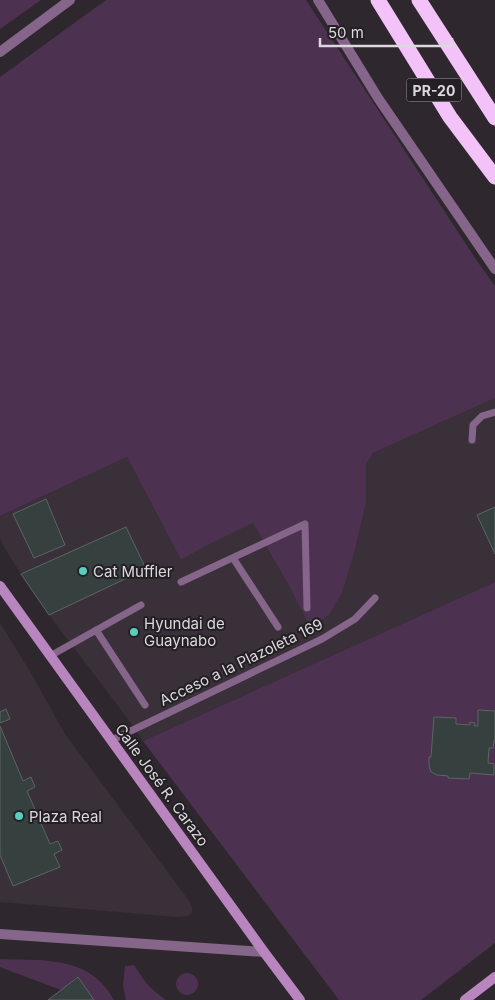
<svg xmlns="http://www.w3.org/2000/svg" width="495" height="1000" font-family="Inter,sans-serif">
  <rect width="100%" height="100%" fill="#2e282e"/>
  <path fill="#39303a" d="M495 398V582L143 741 128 719 49 615 21 574 5 549 0 538V516L127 457 181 560 204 547 253 523 290 588 310 627 329 615 342 593 354 554 366 503V465L373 453Z
    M0 623 31 673 65 734 190 902 192 907V913L187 916 178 917 0 902Z"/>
  <path fill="#4d3150" d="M0 0H41L0 29Z
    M106 0H306L477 261 495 286V398L373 453 366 465V503L354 554 342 593 329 615 310 627 290 588 253 523 204 547 181 560 127 457 0 516V77Z
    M495 582V943L421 1000H339L143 741Z
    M0 959C43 961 90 955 114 1000H94L77 977 61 990 0 967Z
    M134 965C145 982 149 988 166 1000H126L123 985 125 966Z
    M176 984a11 11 0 1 1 22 0a11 11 0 1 1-22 0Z"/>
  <path fill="#36403e" stroke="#5b6563" d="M46 499 65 545 34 558 13 514Z
    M495 507V554L477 515Z
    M126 527 146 569 49 615 21 574Z
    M6 709 10 719 0 723V712Z
    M478 710 495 711V741H494L493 748H489L488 763 494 764V775L470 773 469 779 448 778V776L437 775 431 772 429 766V757H431L434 717 456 718V724L470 725V722L475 723 474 726H478Z
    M0 726 23 781 31 777 35 787 27 791 50 844 58 841 62 850 54 854 60 867 13 886 0 855Z
    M78 977 94 1000H48L61 990Z"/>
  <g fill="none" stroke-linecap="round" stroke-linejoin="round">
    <path stroke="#856589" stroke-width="7" d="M472 440 473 425 482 416 495 412
      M233 558 278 627
      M181 582 305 524 307 608
      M96 630 145 705
      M50 656 141 605
      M112 740 322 639 355 619 375 598"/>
    <path stroke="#856589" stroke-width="10" d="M318 0 378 98 495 269
      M0 52 70 0
      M0 934 264 952"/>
    <path stroke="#b985be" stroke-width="10" d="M0 586 264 952 300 1000
      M465 1000 495 977"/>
    <path stroke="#f3c2f8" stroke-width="15" d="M378 0 450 117 495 177
      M419 0 495 118"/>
  </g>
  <g fill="#59cebf" stroke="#241f24" stroke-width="2">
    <circle cx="83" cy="571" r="5"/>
    <circle cx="134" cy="632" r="5"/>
    <circle cx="19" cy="816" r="5"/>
  </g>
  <g text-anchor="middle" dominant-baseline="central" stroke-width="4" stroke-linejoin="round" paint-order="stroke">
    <rect fill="#241f24" stroke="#a5a1a6" stroke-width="1" x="406.5" y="78.5" width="55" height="23" rx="4"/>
    <g font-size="14" font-weight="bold" fill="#dcd9dd">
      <text x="434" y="90">PR-20</text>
    </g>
    <g font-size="15" fill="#dcd9dd" stroke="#241f24" text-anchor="start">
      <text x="93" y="571">Cat Muffler</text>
      <text x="144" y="623">Hyundai de<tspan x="144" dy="17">Guaynabo</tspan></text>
      <text x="29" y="816">Plaza Real</text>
    </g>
    <g font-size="15" fill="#dcd9dd" stroke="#241f24">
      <text transform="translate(241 662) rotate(-26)">Acceso a la Plazoleta 169</text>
      <text transform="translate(162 785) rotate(54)">Calle José R. Carazo</text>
    </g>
  </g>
  <path d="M320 38v8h132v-8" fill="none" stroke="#dcd9dd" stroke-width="2.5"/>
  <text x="328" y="38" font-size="15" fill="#dcd9dd" stroke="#241f24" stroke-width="4" paint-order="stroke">50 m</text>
</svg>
